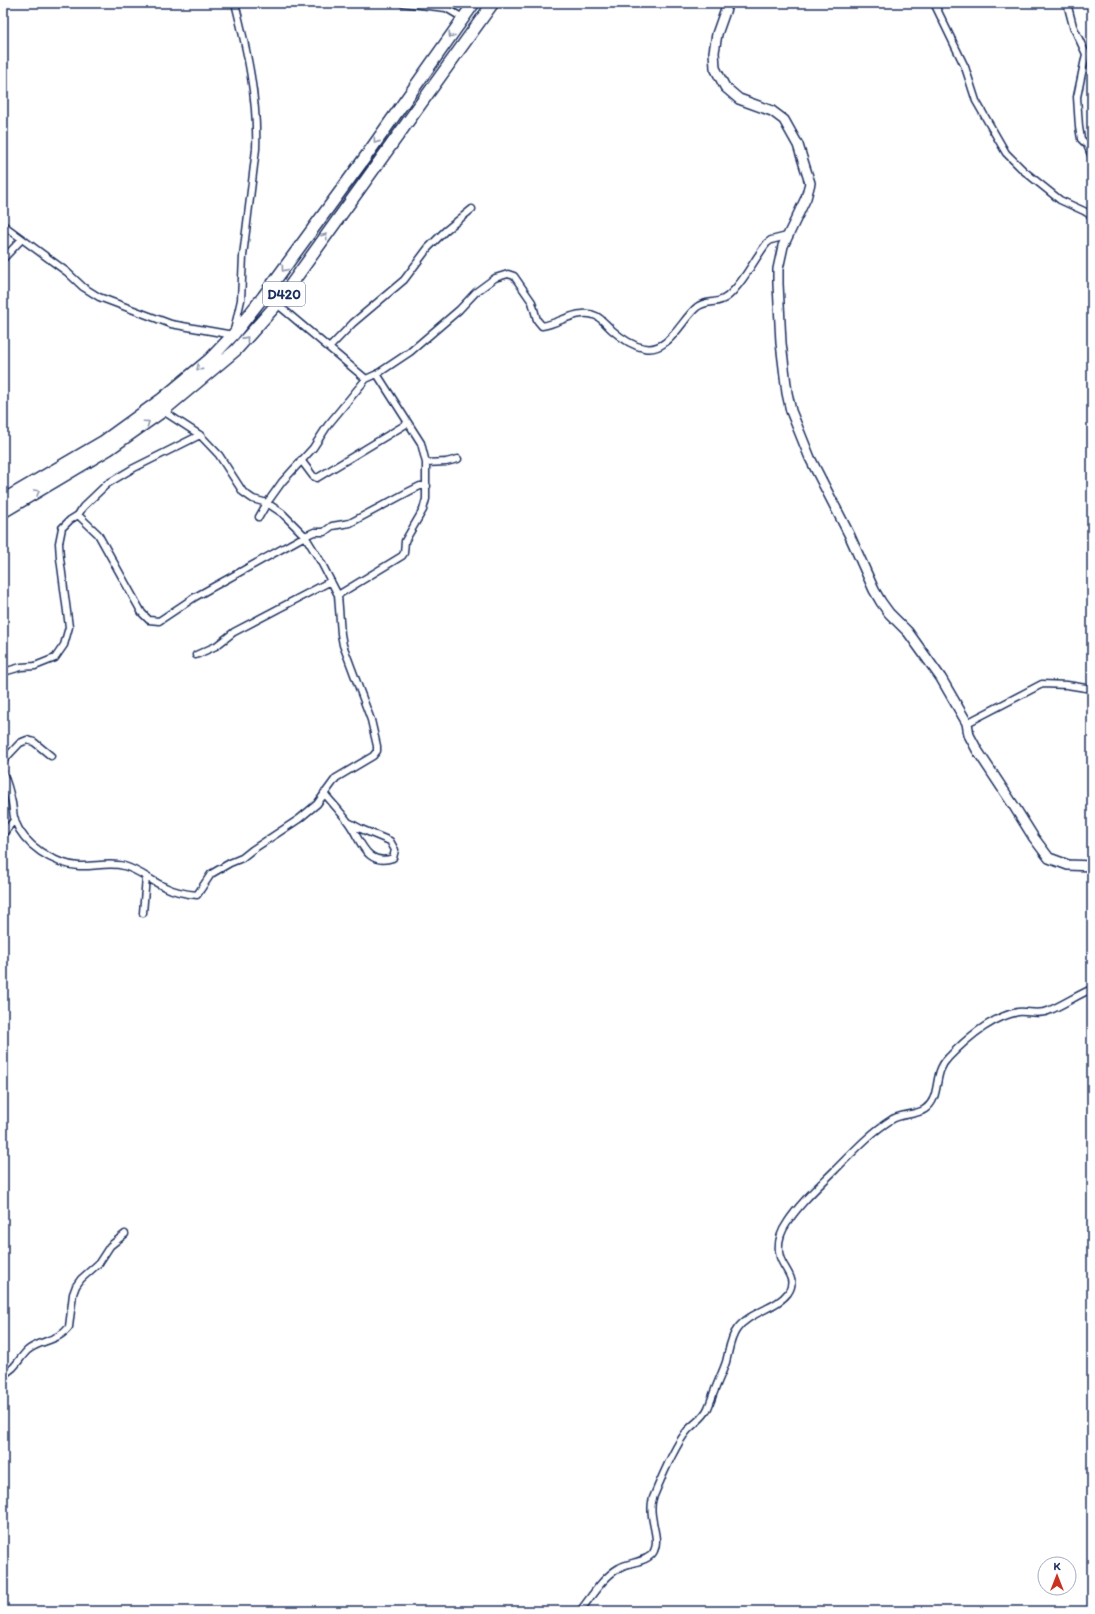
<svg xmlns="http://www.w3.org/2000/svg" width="1095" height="1614" font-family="Itim,sans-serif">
  <rect width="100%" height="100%" fill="#fff"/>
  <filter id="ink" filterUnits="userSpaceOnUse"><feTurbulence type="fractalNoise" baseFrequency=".025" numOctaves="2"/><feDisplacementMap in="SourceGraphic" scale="8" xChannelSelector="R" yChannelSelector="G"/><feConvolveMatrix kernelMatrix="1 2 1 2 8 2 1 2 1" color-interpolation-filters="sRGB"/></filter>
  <g filter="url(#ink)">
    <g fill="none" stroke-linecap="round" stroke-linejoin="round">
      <defs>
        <path id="street" d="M402 3 446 8 463 18
          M934 3 965 67 976 101 1006 153 1024 171 1060 200 1084 211 1092 216
          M1067 3 1073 26 1086 54 1077 97 1079 127 1081 139 1087 145 1092 157
          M3 225 67 272 83 287 99 297 171 324 233 335 241 300 243 256 256 149C258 100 247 50 235 3
          M3 259 22 239
          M277 304 366 379
          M330 347 353 323 404 280 428 248 445 231 472 209
          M301 460 313 476 317 478 408 423
          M426 463 446 462 458 459
          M78 515 98 534 142 613 149 620 159 621 195 597 305 536 314 532H324L332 526 350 523 408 492 420 486H427
          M259 517 267 503 282 482 313 448 328 425 366 379 377 374 410 352 459 310 476 292 495 278 508 274 514 276 532 302 537 320 542 326C556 324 568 315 582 314 598 312 602 321 612 330 620 337 633 346 644 348 669 353 681 320 697 307 709 298 719 308 734 290 747 276 755 258 767 243L771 240 787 236
          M338 595 402 556 404 553 405 541 423 510 426 499V463L421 443 377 374
          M196 655 216 646 234 632 331 581
          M3 673 7 671 21 667 35 666 55 658 64 645 69 627 60 558 59 543 62 528 70 520 78 515 83 507 107 484 132 469 200 435
          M967 723 1042 684 1067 685 1092 689
          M3 761 20 743 27 740 34 742 51 756
          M3 773C7 782 10 793 12 803 13 808 13 815 15 821 24 845 53 864 79 866 94 867 109 862 124 866 139 870 151 881 165 887 175 892 186 894 197 895L211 874 230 863 242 858 252 850 299 819 317 804 336 778 373 756 377 751V746L371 720 343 645 341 634 338 595 321 562 305 536 282 513 267 503 253 499 243 492 219 455 200 435 163 411
          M324 793C332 803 341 812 348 822 361 839 365 867 393 858L395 850 390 841 361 829 348 822
          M3 834 15 819
          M143 913 146 877
          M3 1374C15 1370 19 1358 28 1350 40 1340 59 1341 69 1327L73 1294 76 1286 81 1279 99 1263 110 1246 125 1234
          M580 1611C591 1597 603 1577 619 1568 629 1562 649 1562 654 1551 661 1537 647 1517 653 1498 660 1481 676 1444 687 1431 694 1423 704 1418 708 1408 711 1401 713 1394 716 1387 719 1379 723 1371 726 1362 729 1351 730 1338 737 1329 749 1312 776 1309 788 1293 798 1279 784 1270 780 1257 777 1245 780 1233 787 1223 800 1203 818 1187 835 1170 852 1153 870 1133 891 1120 901 1113 915 1116 925 1109 942 1097 932 1074 948 1058 966 1039 991 1017 1018 1012 1028 1011 1038 1015 1048 1011 1063 1005 1077 995 1092 989"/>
        <path id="secondary" d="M728 3 717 34 714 52 715 68 725 87 739 99 772 111 784 120 798 145 810 183 806 198 783 246 778 269V284L781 343 787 393 791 411 810 458 849 534 874 590 881 602 889 613 908 632 941 678 967 723 969 735 977 750 1014 806 1034 838 1049 858 1068 865 1092 866"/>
        <path id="highway" d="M3 500 104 441 162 399 209 360 233 335 263 297 364 159 474 3
          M3 512 109 449 163 411 236 350 277 304 290 286 493 3"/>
      </defs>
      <use href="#street" stroke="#1b2f5e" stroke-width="9"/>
      <use href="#secondary" stroke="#1b2f5e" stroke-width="12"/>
      <use href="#highway" stroke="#1b2f5e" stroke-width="14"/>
      <use href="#street" stroke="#fff" stroke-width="6"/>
      <use href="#secondary" stroke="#fff" stroke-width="9"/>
      <use href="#highway" stroke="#fff" stroke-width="11"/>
    </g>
    <defs><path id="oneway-chevron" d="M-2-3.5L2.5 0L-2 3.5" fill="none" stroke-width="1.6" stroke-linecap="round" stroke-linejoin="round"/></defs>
    <g stroke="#8d97ae">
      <use href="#oneway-chevron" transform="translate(451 35) rotate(124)"/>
      <use href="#oneway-chevron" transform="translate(376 141) rotate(125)"/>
      <use href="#oneway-chevron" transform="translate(325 236) rotate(-55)"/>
      <use href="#oneway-chevron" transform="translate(284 269) rotate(126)"/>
      <use href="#oneway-chevron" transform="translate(246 339) rotate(-48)"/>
      <use href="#oneway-chevron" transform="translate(199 368) rotate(140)"/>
      <use href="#oneway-chevron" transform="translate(147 423) rotate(-35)"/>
      <use href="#oneway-chevron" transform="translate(37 492) rotate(-30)"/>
    </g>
  </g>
  <g text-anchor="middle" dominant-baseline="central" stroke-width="3" stroke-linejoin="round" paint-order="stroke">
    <rect fill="#fff" stroke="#5f6d8e" stroke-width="1" x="263" y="282" width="42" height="24" rx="3"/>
    <g font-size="14" font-weight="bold" fill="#1b2f5e">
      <text x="284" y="294">D420</text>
    </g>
  </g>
  <rect width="1095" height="1614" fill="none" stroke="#fff" stroke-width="16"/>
  <rect x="8" y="8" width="1079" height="1598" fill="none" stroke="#1b2f5e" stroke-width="1.5" filter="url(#ink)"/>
  <g transform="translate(1057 1576)"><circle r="19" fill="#ffffff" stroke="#a4acbf"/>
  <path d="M0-3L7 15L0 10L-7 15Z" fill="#c8321e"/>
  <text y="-6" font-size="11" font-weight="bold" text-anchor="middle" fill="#1b2f5e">K</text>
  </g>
</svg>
